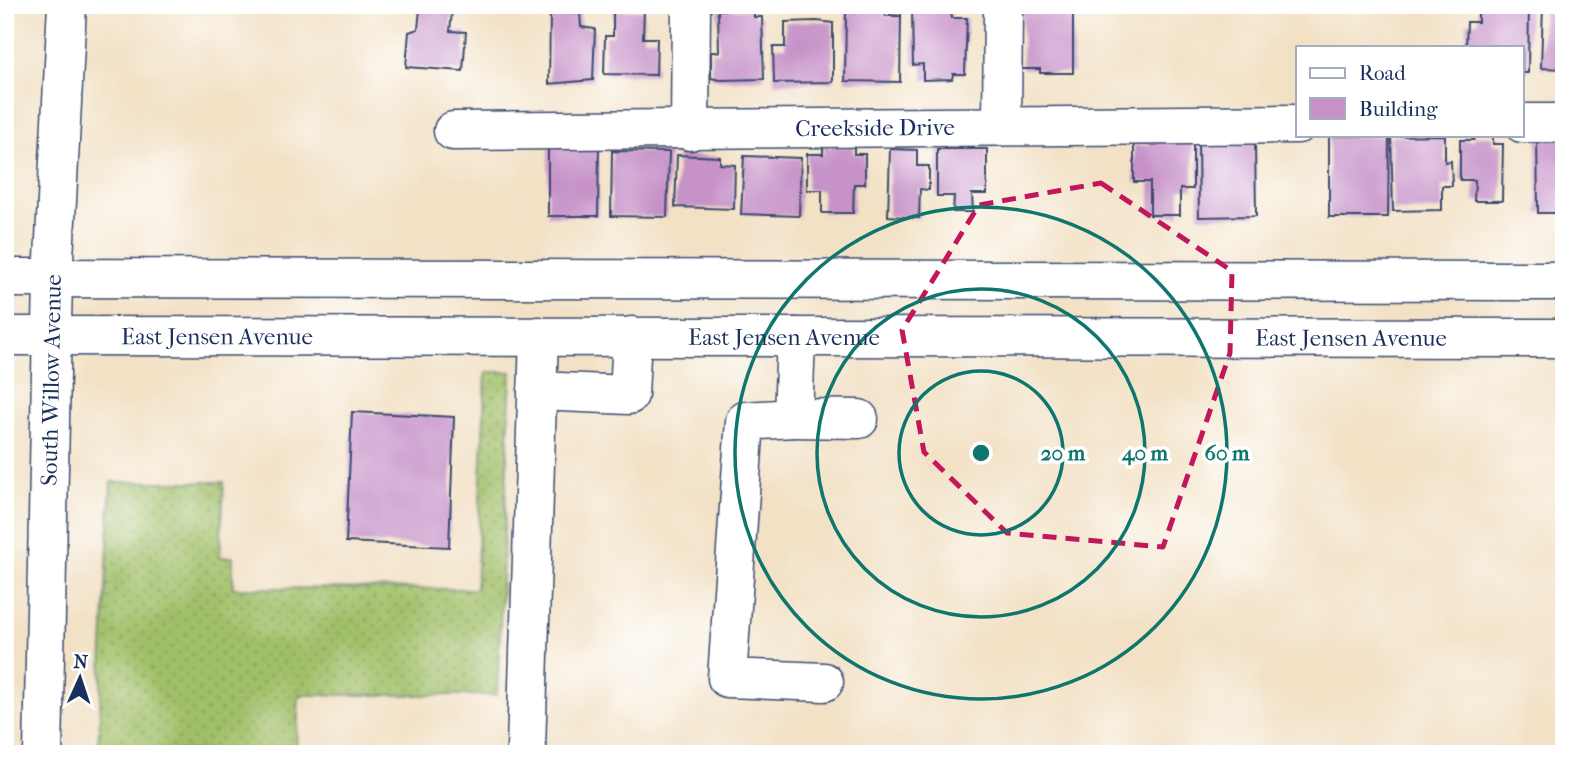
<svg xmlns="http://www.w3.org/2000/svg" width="1569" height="759" font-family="'IM FELL French Canon',serif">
  <defs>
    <pattern id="grass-dots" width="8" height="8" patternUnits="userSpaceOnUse" patternTransform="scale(1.75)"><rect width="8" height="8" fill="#a1bf67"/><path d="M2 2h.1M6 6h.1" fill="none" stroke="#829c58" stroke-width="1.8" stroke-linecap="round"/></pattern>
  </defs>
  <rect width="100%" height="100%" fill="#fff"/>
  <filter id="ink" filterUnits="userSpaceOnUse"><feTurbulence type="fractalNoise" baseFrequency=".0143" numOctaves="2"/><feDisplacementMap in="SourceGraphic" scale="14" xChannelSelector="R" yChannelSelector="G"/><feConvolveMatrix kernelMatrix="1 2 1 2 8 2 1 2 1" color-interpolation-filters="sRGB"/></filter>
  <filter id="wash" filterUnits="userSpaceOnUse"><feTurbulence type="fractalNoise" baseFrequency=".00686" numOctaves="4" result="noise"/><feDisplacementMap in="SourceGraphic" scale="28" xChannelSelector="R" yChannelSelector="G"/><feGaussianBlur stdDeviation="1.57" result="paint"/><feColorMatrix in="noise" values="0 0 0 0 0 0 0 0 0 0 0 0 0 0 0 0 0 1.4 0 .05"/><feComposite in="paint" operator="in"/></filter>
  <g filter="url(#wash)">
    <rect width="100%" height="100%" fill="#f2e1c5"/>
    <path fill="url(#grass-dots)" stroke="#5e7762" stroke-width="2" d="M486 372H511L497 695H299L296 751H98L111 482H224L220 557H233V588L476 589Z"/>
    <g id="blocks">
      <path fill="#c692c8" d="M891 5H901V16L890 15Z
        M1022 5H1073V73H1040V69H1022Z
        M1478 5H1529L1528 73H1522V47H1466L1467 22H1478Z
        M1543 5H1564V69L1541 68Z
        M924 7 952 8 951 18H967L965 74H953L952 79 923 80V64L913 65 912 10 924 11Z
        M420 9 452 12 450 31 466 32 463 71 406 67 409 32 418 29Z
        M754 9V17H762L764 79 720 80 711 78V52H719L718 10Z
        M613 10H644L643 38H657L656 75 604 74 605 36H613Z
        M846 10H883L886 16H901L900 82 845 81Z
        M580 12 581 27 595 29 593 80 549 84 550 13Z
        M817 21 833 23V82L774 83 773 47H785V22Z
        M1537 131H1564V213H1538Z
        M1445 135V162L1451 161 1452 186H1442V210L1393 211 1391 136Z
        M1329 136H1389L1388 217H1329Z
        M1474 136H1493V144H1503L1502 201H1474L1475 180H1460V140H1474Z
        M1149 137H1193V189H1180V215H1150V182H1134V145H1149Z
        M1198 142H1255L1256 216 1199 217Z
        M548 146H599L598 216H548Z
        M823 147H854V154H865V184H854L853 213H822V190H807V154H823Z
        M890 149 917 150V166H929V190L920 189 919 218 888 216Z
        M937 149H987V194H972L973 212H953L954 196H937Z
        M612 151 669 152 667 217 611 216Z
        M677 155 720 157V164L735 165 734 209 675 207Z
        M744 156 801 158 799 216 741 214Z
        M352 412 454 417 449 547 346 542Z"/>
    </g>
  </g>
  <g filter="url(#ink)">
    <use href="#blocks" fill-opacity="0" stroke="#3b4a6d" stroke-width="2"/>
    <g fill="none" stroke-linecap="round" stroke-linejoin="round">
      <defs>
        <g id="minor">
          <path d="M1522 123H1564"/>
          <path d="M1002 125 1003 5"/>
          <path id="s1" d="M453 131 1298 124"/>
          <path d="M690 131 691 5"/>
          <path d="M796 337 793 418 745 421 727 678 824 682"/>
          <path d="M537 391 629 395 632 336"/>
          <path d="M793 418 859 419"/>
          <path d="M526 749 539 336"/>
          <path id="s2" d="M43 754 53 278 67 5"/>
        </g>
        <g id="major">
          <path d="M5 278 1564 281"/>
          <path id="s3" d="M5 336 1564 338"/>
        </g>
      </defs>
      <use href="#minor" stroke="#3b4a6d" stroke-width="41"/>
      <use href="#major" stroke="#3b4a6d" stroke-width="41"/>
      <use href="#minor" stroke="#fff" stroke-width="38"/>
      <use href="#major" stroke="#fff" stroke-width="38"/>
    </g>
  </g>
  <path fill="none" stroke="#c2185b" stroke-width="5" stroke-dasharray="14 9" stroke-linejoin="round" d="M1101 183 1232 271 1230 353 1163 547 1007 533 924 452 902 330 979 205Z"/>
  <g fill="none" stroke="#0f766e" stroke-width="3.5">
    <circle cx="981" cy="453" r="82"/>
    <circle cx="981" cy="453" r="164"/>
    <circle cx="981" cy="453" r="246"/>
  </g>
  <g text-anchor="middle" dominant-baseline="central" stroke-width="7" stroke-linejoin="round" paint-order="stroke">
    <g font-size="23" fill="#1b2f5e" stroke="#fff">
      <text stroke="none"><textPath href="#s1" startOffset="422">Creekside Drive</textPath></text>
      <text stroke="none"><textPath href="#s3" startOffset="212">East Jensen Avenue</textPath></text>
      <text stroke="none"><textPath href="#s3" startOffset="779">East Jensen Avenue</textPath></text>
      <text stroke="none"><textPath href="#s3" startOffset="1346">East Jensen Avenue</textPath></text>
      <text stroke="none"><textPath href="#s2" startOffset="374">South Willow Avenue</textPath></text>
    </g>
  </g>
  <circle cx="981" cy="453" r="10" fill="#0f766e" stroke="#fff" stroke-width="3.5"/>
  <g font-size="21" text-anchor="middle" font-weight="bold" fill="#0f766e" stroke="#fff" stroke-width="7" stroke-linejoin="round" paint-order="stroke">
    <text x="1063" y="460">20 m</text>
    <text x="1145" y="460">40 m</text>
    <text x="1227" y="460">60 m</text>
  </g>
  <rect width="1569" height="759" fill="none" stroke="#fff" stroke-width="28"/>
  <rect x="1296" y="46" width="228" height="91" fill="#ffffff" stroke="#a4acbf" stroke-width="2"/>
  <rect x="1310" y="68" width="35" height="10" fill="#ffffff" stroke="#a4acbf" stroke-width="2"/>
  <text x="1359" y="80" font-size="21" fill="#1b2f5e">Road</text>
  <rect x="1310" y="98" width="35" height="21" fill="#c692c8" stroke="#a4acbf" stroke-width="2"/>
  <text x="1359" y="116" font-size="21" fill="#1b2f5e">Building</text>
  <g transform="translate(80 678) rotate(3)" stroke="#ffffff" stroke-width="5" paint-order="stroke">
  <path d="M0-5L12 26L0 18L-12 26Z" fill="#1b2f5e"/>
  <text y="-10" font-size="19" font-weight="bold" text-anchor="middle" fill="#1b2f5e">N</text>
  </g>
</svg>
